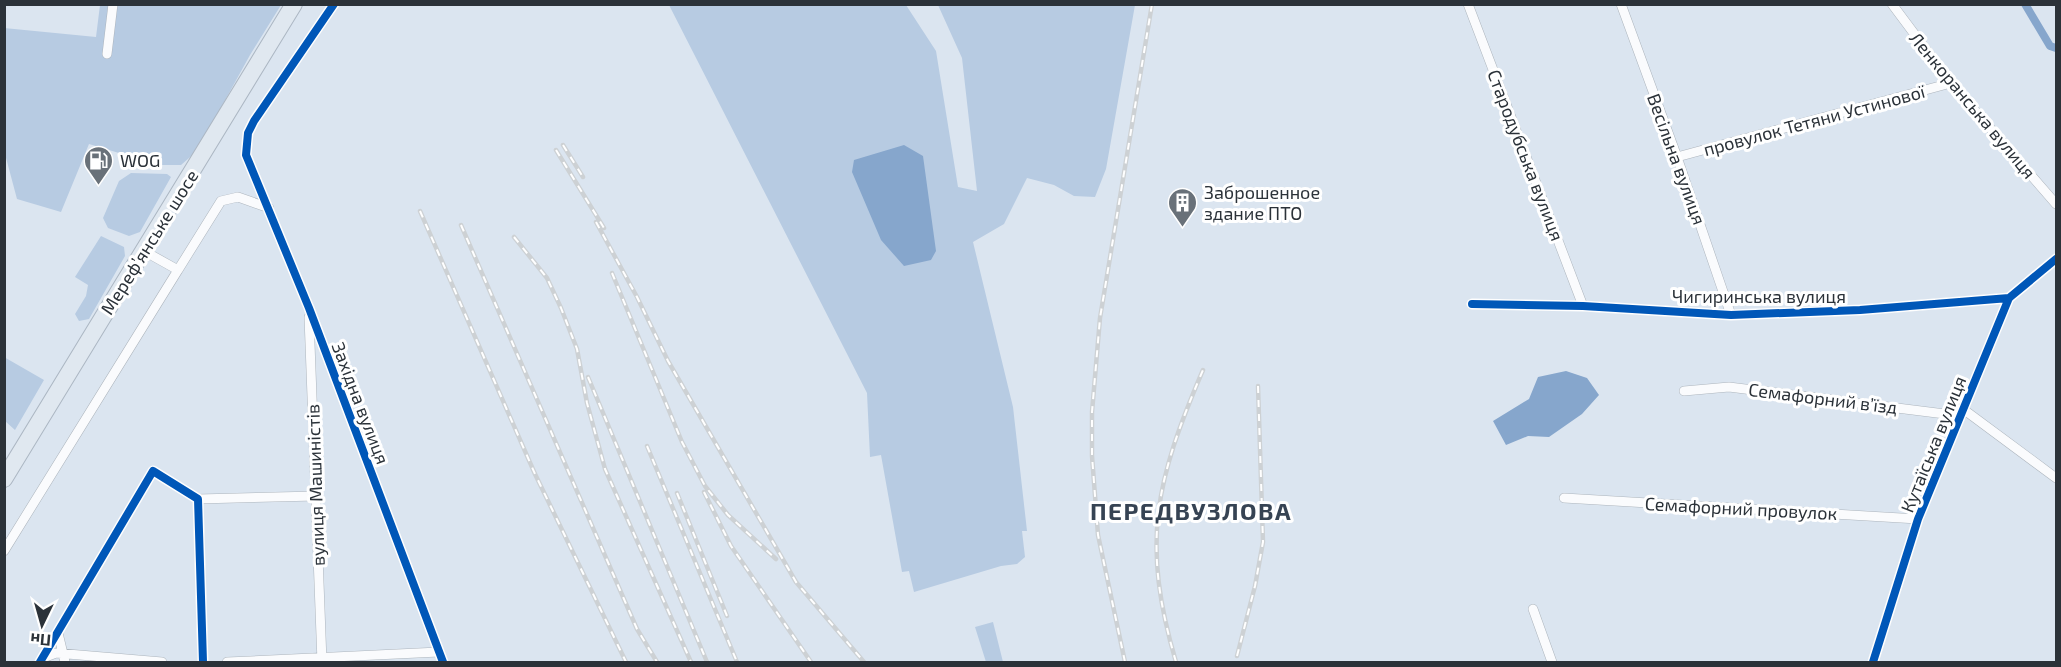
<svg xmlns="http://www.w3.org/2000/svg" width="2061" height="667" font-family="'Exo 2',sans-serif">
  <rect width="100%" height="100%" fill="#dbe5f0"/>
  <path fill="#b7cbe2" d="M100 5H281L250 55 197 151 181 165H159L89 144 61 212 17 199 5 154 4 28 96 37Z
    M669 5H906L936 51 958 187 977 191 962 58 938 5H1135L1106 169 1095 197 1074 196 1054 185 1027 178 1004 224 973 242 1013 407 1027 531H1022L1025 557 1017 564 1001 566 914 592 909 571 902 572 881 455 870 457 867 393Z
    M131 173 167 174 171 177 140 232 129 236 108 228 103 218 119 181Z
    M101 236 124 247 125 256 89 319 79 321 75 314 86 296 88 285 75 277Z
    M4 357 44 380 15 430 5 421Z
    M993 622 1003 662H986L975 627Z"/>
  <path fill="#86a6cc" d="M904 145 923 156 936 251 931 260 904 266 881 240 852 172 854 160Z
    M1566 371 1587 378 1599 395 1582 414 1549 437 1528 436 1506 445 1493 421 1529 399 1538 377Z"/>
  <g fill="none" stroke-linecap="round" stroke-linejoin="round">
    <path stroke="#86a6cc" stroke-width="8" d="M2025 4 2050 46 2056 48"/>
    <defs>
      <path id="street" d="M334 4 254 121 248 133 246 155 309 308 443 662
        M1468 4 1583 306
        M1621 4 1677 157 1731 315
        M1892 4 1951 83 2056 204
        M107 54 113 4
        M1677 157 1951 83
        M144 251 178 270 221 201 238 197 269 208
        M1472 304 1583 306 1731 315 1860 310 2009 298
        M309 317 322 662
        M1684 391 1729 387 1961 416
        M1963 409 2056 478
        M1564 498 1918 519
        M198 499 316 496
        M4 551 178 270
        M1533 609 1552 662
        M58 633 65 662
        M43 658 56 653 162 662
        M40 662 153 471 198 499 203 662
        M227 662 439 652
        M1873 662 1918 519 2009 298 2056 259"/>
      <path id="highway" d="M4 479 294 4"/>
    </defs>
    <use href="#street" stroke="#adb5bd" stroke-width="10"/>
    <use href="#highway" stroke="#acb7c3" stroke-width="18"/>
    <use href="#street" stroke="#fafbfd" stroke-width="9"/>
    <use href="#highway" stroke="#e0e8f0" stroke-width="16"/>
    <defs>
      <path id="rail" d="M563 145 583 177
        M556 150 604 228
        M420 211 535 474 626 662
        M596 222 637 297 668 361 796 582 864 662
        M461 225 637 629 657 662
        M514 237 547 278 561 308 577 349 587 403 605 469 691 662
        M612 273 682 442 705 486 728 515 776 559
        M588 377 707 662
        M647 446 737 662
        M704 492 731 546 811 662
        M677 493 727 616
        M1237 656 1255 586 1263 542 1258 386
        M1125 662 1098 535 1092 456V412L1100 318 1152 4
        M1176 662C1141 543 1155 482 1203 370"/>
    </defs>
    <use href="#rail" stroke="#cdd1d4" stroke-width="4.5"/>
    <use href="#rail" stroke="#fff" stroke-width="2" stroke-dasharray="7" stroke-linecap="butt"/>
    <defs>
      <path id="cycleway" d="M334 4 254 121 248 133 246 155 309 308 443 662
        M1472 304 1583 306 1731 315 1860 310 2009 298
        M40 662 153 471 198 499 203 662
        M1873 662 1918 519 2009 298 2056 259"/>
    </defs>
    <use href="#cycleway" stroke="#fff" stroke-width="11"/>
    <use href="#cycleway" stroke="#0057b8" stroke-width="8"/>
  </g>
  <defs>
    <symbol id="fuel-pin" viewBox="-11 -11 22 30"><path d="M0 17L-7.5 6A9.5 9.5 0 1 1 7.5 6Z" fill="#697179" stroke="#fff"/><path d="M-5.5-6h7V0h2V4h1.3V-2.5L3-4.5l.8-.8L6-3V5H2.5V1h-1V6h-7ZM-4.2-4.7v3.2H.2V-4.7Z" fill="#fff"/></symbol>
    <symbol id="building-pin" viewBox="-11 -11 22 30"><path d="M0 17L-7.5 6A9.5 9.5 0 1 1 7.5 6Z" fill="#697179" stroke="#fff"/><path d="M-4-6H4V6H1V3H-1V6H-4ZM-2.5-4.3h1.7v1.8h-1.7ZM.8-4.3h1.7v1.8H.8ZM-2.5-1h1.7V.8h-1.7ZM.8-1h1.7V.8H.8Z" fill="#fff"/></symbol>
  </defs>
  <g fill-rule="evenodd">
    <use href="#fuel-pin" x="82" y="144" width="33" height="45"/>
    <use href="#building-pin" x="1166" y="186" width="33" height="45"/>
  </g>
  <g text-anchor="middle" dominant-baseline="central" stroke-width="6" stroke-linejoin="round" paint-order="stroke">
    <g font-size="18" fill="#2b3239" stroke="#fff">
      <text transform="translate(1973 105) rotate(50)">Ленкоранська вулиця</text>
      <text transform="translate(1814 120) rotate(-15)">провулок Тетяни Устинової</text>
      <text transform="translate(1526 155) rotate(69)">Стародубська вулиця</text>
      <text transform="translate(1677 159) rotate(70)">Весільна вулиця</text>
      <text transform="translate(149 242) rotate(-58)">Мереф’янське шосе</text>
      <text x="1759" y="296">Чигиринська вулиця</text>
      <text transform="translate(1823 398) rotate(7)">Семафорний в’їзд</text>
      <text transform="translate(361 403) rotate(69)">Західна вулиця</text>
      <text transform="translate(1933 444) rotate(-68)">Кутаїська вулиця</text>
      <text transform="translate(315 485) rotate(-92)">вулиця Машиністів</text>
      <text transform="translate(1741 508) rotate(3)">Семафорний провулок</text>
    </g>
    <g font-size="18" fill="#2b3239" stroke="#fff" text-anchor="start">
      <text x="120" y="160">WOG</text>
      <text x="1204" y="192">Заброшенное<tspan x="1204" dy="21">здание ПТО</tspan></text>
    </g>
    <g font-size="24" font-weight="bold" letter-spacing="1.5" fill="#364353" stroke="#fff">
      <text x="1191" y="510">ПЕРЕДВУЗЛОВА</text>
    </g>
  </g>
  <rect width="2061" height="667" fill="none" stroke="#2b3239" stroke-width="12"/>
  <g transform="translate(42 625) rotate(185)" stroke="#ffffff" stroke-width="4.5" paint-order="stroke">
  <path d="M0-4.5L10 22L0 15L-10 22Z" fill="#2b3239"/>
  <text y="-9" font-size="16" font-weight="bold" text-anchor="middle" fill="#2b3239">Пн</text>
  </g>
</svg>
